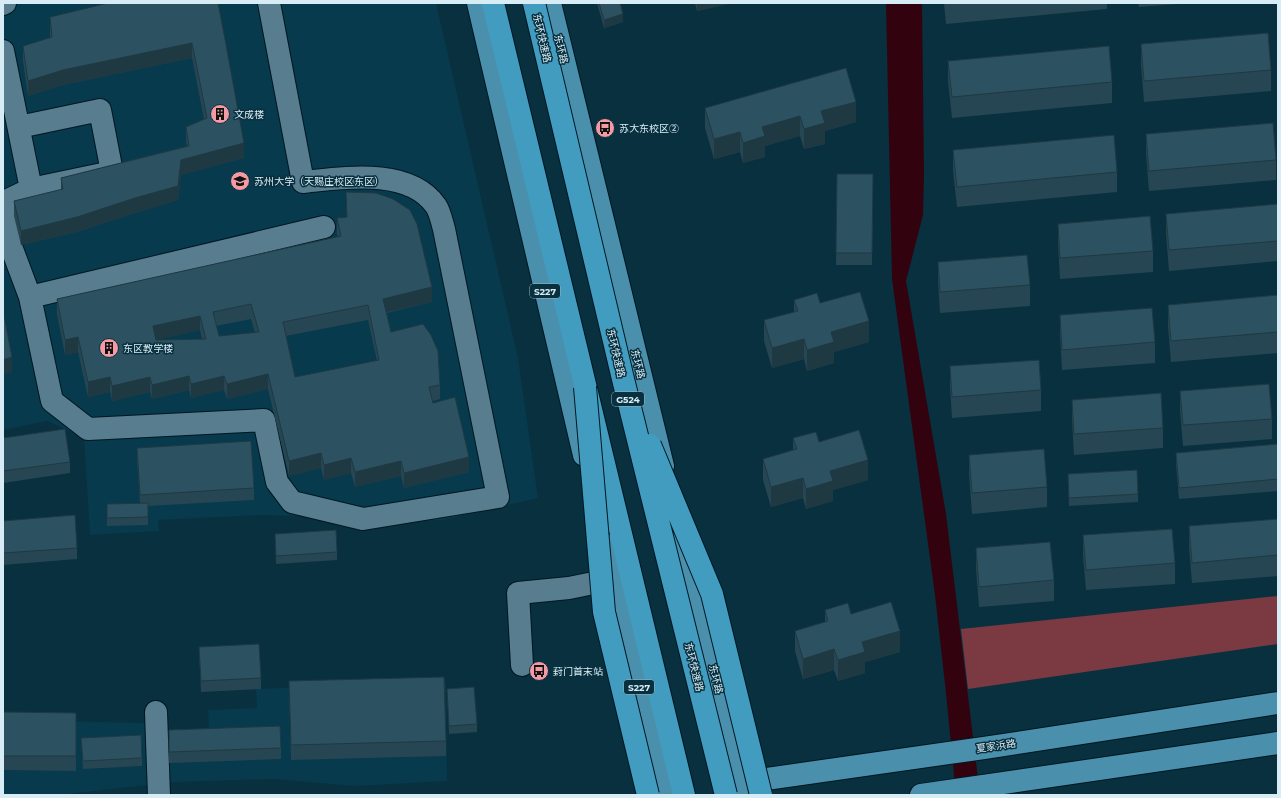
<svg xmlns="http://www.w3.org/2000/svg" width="1281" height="798" font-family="Montserrat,'Noto Sans SC',sans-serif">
  <rect width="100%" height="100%" fill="#09303f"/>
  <path fill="#063a4c" d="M3 3H436L518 358 538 498 443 520 388 522 343 517 259 515 158 520 159 531 90 535 84 437 47 421 3 430Z
    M446 682 447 781 355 786 274 779 175 782 58 795H3V720L150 723 151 731 209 728 208 710 257 708 256 689Z"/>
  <path fill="#7b3942" d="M1278 596V644L968 689 961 629Z"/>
  <path fill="#32030e" d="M886 3H922L924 174 923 215 906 281 946 514 980 795H956L946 693 935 595 892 279Z"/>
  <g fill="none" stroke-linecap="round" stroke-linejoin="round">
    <defs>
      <path id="minor" d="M3 4 5 3
        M3 51 31 189 112 172 100 110 19 127
        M9 241 8 200 31 189
        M3 242 9 241 30 297 52 401 88 429 264 420 277 482 292 502 363 519 498 497 444 229C442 222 440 212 436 206 409 167 343 178 303 182L269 3
        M30 297 324 227
        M522 665 518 593 569 588 613 579
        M156 712 159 795"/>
      <path id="major" d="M478 3 584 455
        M550 3 663 466
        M680 534 744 795
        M605 545 664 795
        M738 783 984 748 1278 703
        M921 795 1278 743"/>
      <path id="highway" d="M493 3 684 795"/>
    </defs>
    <use href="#minor" stroke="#001722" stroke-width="24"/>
    <use href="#major" stroke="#001722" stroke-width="24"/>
    <use href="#highway" stroke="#001722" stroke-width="24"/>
    <use href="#minor" stroke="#587d8e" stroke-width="22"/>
    <use href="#major" stroke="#4a90ac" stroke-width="22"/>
    <use href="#highway" stroke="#419cc0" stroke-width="22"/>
    <defs>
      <path id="highway-bridge" d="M534 3 623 379 726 795
        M585 387 604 612 648 795
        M650 445 712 594 761 795"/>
    </defs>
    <use href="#highway-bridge" stroke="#001722" stroke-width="24" stroke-linecap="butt"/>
    <use href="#highway-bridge" stroke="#419cc0" stroke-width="22"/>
  </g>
  <path fill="#264653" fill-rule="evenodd" d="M218 3 244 158 181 175 178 200 135 213 77 232 21 245 14 216V201L61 190V178L187 146 186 142V127L204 119 192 58 63 85 28 96 23 61V46L50 38V17Z
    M597 3H620L623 22 604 28Z
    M695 3H732L697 11Z
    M944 3H1107V9L946 24Z
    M1138 3H1191L1139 7Z
    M1141 44 1271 70V91L1144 102 1141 65Z
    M948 61 1112 82V103L952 118 948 81Z
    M846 68 856 122 825 131V144L804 149 800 136 765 146V157L743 163 740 152 714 159 705 128V108Z
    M1146 134 1276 160V180L1149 191 1146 154Z
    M953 150 1117 172V192L957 207 953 171Z
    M837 174H873L872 265H836Z
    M346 192 432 302 387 313 391 332 440 385V399L433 401V403L469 472 404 488 401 476 355 487 351 473 324 480 321 468 289 476 268 389 227 399 224 390 191 398 189 390 152 399 150 392 112 401 110 392 88 397 78 352 65 355 57 314V299L338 237 337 233V218L347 217ZM251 319 255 333 219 336 216 326ZM368 320 377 361 295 377 286 336ZM200 330 202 339 156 340Z
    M1278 204V261L1169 271 1166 234V214Z
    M1058 224 1153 251V272L1060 279 1058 244Z
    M938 262 1030 285V306L940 313 938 282Z
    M1278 295V353L1171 362 1168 326V305Z
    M794 300 820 303 869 342 834 352V363L807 371 804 359 772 368 764 341V320L794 312Z
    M1060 315 1155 342V363L1062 370 1060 335Z
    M950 366 1041 390V411L952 418 950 387Z
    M1180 391 1272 419V439L1183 446 1180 411Z
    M1072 400 1163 428V448L1074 455 1072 420Z
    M3 438 70 462V473L3 483Z
    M793 438 819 442 868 480 833 490V501L806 509 803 498 771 507 763 480V459L793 450Z
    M1278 444V491L1179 499 1176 465V453Z
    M137 448 254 488V500L148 506V525L107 526V504H140L137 459Z
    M969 455 1047 487V507L972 514 969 475Z
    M1068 474 1138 494V502L1069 506Z
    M1278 519V576L1192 583 1189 547V526Z
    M3 521 77 548V559L3 565Z
    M275 534 337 552V560L276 564Z
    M1083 535 1175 563V584L1086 590 1083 556Z
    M976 548 1054 580V601L979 607 976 569Z
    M825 610 851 614 900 652 865 662V673L838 681 834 670 803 679 795 651V631L825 622Z
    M199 647 261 678V689L201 692Z
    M289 681 446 741V756L291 760Z
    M447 689 477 724V732L449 734Z
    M3 712 76 713V771L3 770Z
    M169 730 281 748V759L169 763Z
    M81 738 142 758V766L83 769Z"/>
  <path fill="#1f3943" d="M697 3H732L697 11Z
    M623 14V22L604 28V20Z
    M192 43V58L63 85 28 96V81L63 70Z
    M856 102V122L825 131V144L804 149V129L821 111Z
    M800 116V136L765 146V157L743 163V143L762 127Z
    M740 132V152L714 159V139Z
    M244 143V158L181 175 178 200 135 213 77 232 21 245V231L181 160Z
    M432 287V302L383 313V299Z
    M200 316V330L153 341V326Z
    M869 321V342L834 352V363L807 371V350L831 332Z
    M78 337V352L65 355V340Z
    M804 339V359L772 368V348Z
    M12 357V372L3 375V360Z
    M268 374V389L227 399V384Z
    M189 376V390L152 399V385Z
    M224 376V390L191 398V384Z
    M110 377V392L88 397V382Z
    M150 377V392L112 401V386Z
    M321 453V468L289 476V461Z
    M469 457V472L404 488V473Z
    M351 458V473L324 480V465Z
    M868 460V480L833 490V501L806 509V489L830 471Z
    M401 461V476L355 487V472Z
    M803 478V498L771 507V487Z
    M900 631V652L865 662V673L838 681V660L862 642Z
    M834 649V670L803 679V659Z"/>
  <path fill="#2c5160" stroke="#1f3943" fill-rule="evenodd" d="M108 3H218L225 39 244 143 181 160 178 186 135 198 77 217 21 231 14 201 63 189 61 178 189 146 186 127 207 118 192 43 63 70 28 81 23 46 52 37 50 17Z
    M599 3H620L623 14 604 20Z
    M1268 33 1271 70 1144 81 1141 44Z
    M1109 46 1112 82 952 97 948 61Z
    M846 68 856 102 821 111 825 123 804 129 800 116 762 127 765 136 743 143 740 132 714 139 705 108Z
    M1273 123 1276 160 1149 171 1146 134Z
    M1114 135 1117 172 957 187 953 150Z
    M837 174H873L872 253H836Z
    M346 192 376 193 393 199 410 210 417 224 432 287 383 299 391 332 423 324 431 335 438 351 440 385 429 387 433 403 455 397 469 457 404 473 401 461 355 472 351 458 324 465 321 453 289 461 268 374 227 384 224 376 191 384 189 376 152 385 150 377 112 386 110 377 88 382 78 337 65 340 57 299 341 236 337 218 347 217ZM251 304 259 332 219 336 213 312ZM368 305 379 360 295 377 283 322ZM200 316 206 339 156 340 153 326Z
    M1278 204V241L1169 250 1166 214Z
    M1150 216 1153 251 1060 258 1058 224Z
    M1027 255 1030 285 940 292 938 262Z
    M860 292 869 321 831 332 834 342 807 350 804 339 772 348 764 320 798 311 794 300 817 293 820 303Z
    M1278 295V332L1171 341 1168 305Z
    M1152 308 1155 342 1062 350 1060 315Z
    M3 310 12 357 3 360Z
    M1039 360 1041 390 952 397 950 366Z
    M1269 384 1272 419 1183 425 1180 391Z
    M1161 393 1163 428 1074 434 1072 400Z
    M65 429 70 462 3 471V438Z
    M859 430 868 460 830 471 833 481 806 489 803 478 771 487 763 459 797 449 793 438 816 432 819 442Z
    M251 441 254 488 140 495 137 448Z
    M1278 444V479L1179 488 1176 453Z
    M1044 449 1047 487 972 493 969 455Z
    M1137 470 1138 494 1069 498 1068 474Z
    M148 503V517L107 518V504Z
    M75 515 77 548 3 553V521Z
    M1278 519V555L1192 563 1189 526Z
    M1172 529 1175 563 1086 570 1083 535Z
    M336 530 337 552 276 556 275 534Z
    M1050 542 1054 580 979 587 976 548Z
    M891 602 900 631 862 642 865 652 838 660 834 649 803 659 795 631 828 621 825 610 848 603 851 614Z
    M259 644 261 678 201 681 199 647Z
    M444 677 446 741 291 745 289 681Z
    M474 687 477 724 449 726 447 689Z
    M3 712 76 713V756H3Z
    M280 726 281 748 169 752V730Z
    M141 735 142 758 83 761 81 738Z"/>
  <defs>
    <symbol id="building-disc" viewBox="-11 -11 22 22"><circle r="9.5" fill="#f49aa4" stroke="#09303f"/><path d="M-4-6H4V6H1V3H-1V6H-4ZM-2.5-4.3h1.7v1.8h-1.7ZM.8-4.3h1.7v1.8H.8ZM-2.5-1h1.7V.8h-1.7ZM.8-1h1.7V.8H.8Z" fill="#111"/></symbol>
    <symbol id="bus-disc" viewBox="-11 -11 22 22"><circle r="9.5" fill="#f49aa4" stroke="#09303f"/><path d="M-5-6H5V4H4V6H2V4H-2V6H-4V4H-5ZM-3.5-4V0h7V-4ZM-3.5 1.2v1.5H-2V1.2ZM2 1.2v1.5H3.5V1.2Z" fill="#111"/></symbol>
    <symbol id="university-disc" viewBox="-11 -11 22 22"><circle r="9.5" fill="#f49aa4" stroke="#09303f"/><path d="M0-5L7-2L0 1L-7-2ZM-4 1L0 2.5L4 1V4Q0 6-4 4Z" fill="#111"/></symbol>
  </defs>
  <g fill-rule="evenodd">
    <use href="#building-disc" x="209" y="103" width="22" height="22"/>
    <use href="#bus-disc" x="594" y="117" width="22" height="22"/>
    <use href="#university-disc" x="229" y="170" width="22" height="22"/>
    <use href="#building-disc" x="98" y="337" width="22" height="22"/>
    <use href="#bus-disc" x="528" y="660" width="22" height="22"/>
  </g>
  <g text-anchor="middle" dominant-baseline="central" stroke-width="3" stroke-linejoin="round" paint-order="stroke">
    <g fill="#09303f" stroke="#9ab4be" stroke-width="1">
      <rect x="530" y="284" width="30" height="14" rx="3"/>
      <rect x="612" y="392" width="32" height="14" rx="3"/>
      <rect x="624" y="680" width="30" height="14" rx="3"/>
    </g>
    <g font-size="9" font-weight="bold" fill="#d8ecf5">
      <text x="545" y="291">S227</text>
      <text x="628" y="399">G524</text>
      <text x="639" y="687">S227</text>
    </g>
    <g font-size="10" fill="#d8ecf5" stroke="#09303f">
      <text transform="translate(542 38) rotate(77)">东环快速路</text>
      <text transform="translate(561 49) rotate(76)">东环路</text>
      <text transform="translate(616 353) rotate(77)">东环快速路</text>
      <text transform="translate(638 364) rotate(76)">东环路</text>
      <text transform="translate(694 667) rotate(76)">东环快速路</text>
      <text transform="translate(716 679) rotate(76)">东环路</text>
      <text transform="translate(996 746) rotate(-8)">夏家浜路</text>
    </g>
    <g font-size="10" fill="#d8ecf5" stroke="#09303f" text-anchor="start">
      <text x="234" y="114">文成楼</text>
      <text x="619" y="128">苏大东校区②</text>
      <text x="254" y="181">苏州大学（天赐庄校区东区）</text>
      <text x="123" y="348">东区教学楼</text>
      <text x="553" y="671">葑门首末站</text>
    </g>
  </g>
  <rect width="1281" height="798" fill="none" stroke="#d8ecf5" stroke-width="8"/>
</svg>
